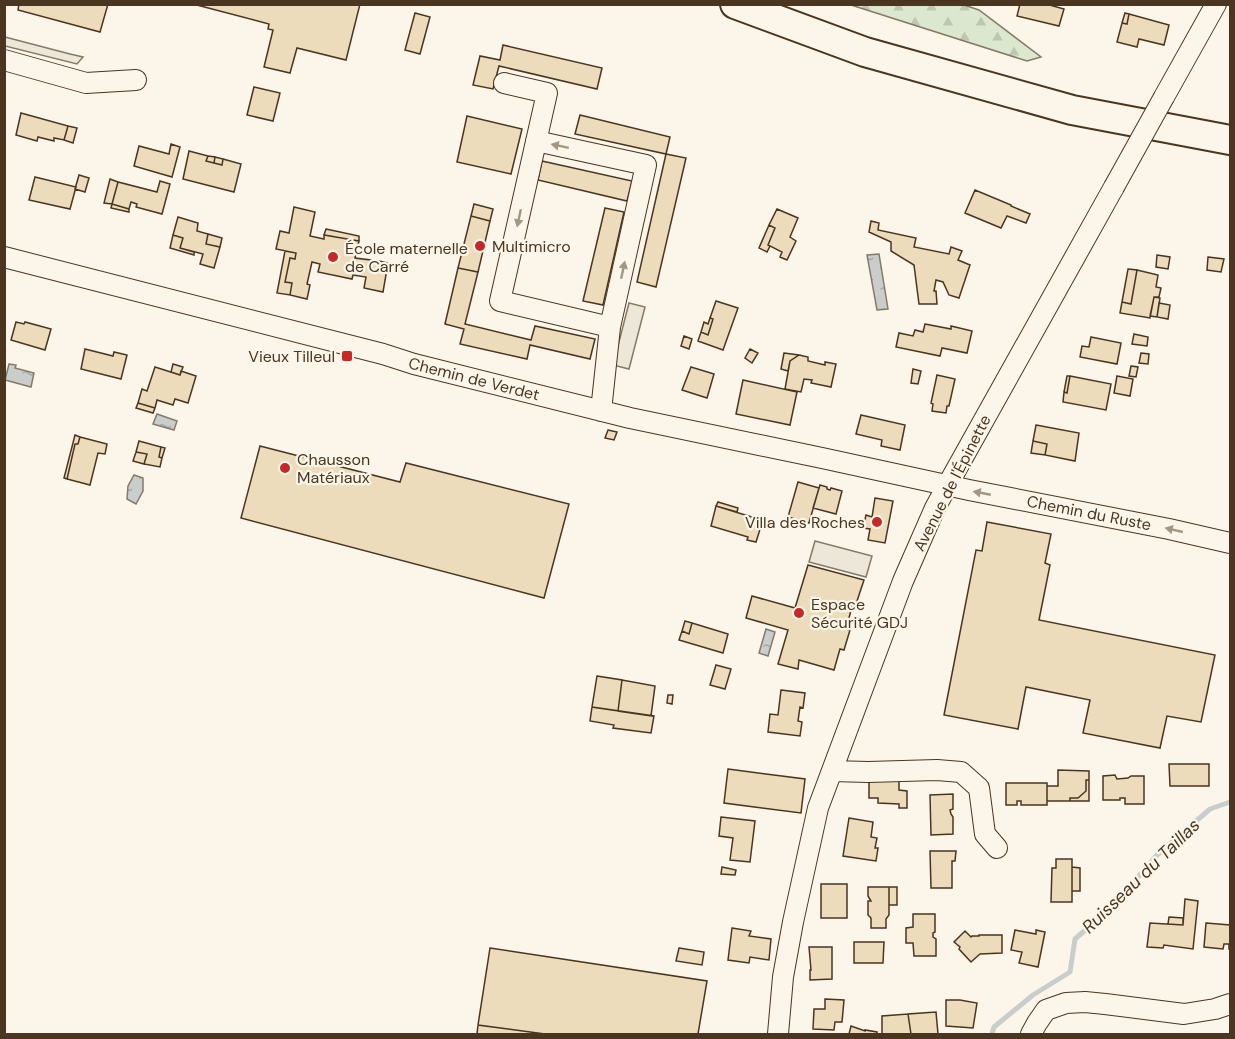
<svg xmlns="http://www.w3.org/2000/svg" width="1235" height="1039" font-family="'DM Sans',sans-serif">
  <defs>
    <pattern id="forest-firs" width="22" height="20" patternUnits="userSpaceOnUse" patternTransform="scale(1.5)"><rect width="22" height="20" fill="#dce7d0"/><path d="M5 1l3.5 6h-7zM16 11l3.5 6h-7z" fill="#bec7b2"/></pattern>
    <pattern id="water-ripples" width="26" height="14" patternUnits="userSpaceOnUse" patternTransform="scale(1.5)"><rect width="26" height="14" fill="#c9cecd"/><path d="M2 4q2-2 4 0t4 0M15 11q2-2 4 0t4 0" fill="none" stroke="#a5a8a6"/></pattern>
  </defs>
  <rect width="100%" height="100%" fill="#fbf6e9"/>
  <path fill="url(#forest-firs)" stroke="#887966" stroke-width="1.5" d="M851 5H964L979 10 1041 57 1027 61Z"/>
  <path fill="#ede7d9" stroke="#887966" stroke-width="1.5" d="M5 37 70 54 83 57 77 64 5 46Z
    M629 303 645 307 629 369 613 365Z
    M815 541 872 556 866 577 809 562Z"/>
  <path fill="url(#water-ripples)" stroke="#887966" stroke-width="1.5" d="M879 254 888 309 877 310 867 255Z
    M9 364 16 365 15 368 34 373 31 387 5 380Z
    M157 414 177 421 174 430 153 424Z
    M134 475 143 478V491L136 504 127 499 128 486Z
    M766 629 775 632 768 656 759 653Z"/>
  <g fill="none" stroke-linecap="round" stroke-linejoin="round">
    <path stroke="#c9cecd" stroke-width="5" d="M992 1034 994 1027 1033 995 1070 972 1075 939 1115 904 1157 855 1210 809 1230 802"/>
  </g>
  <path fill="#ecdcbc" stroke="#4a3520" stroke-width="1.5" d="M19 4H108L100 32 18 10Z
    M193 4H360L346 60 297 48 290 73 264 67 273 30 268 29 269 24Z
    M1020 4H1046L1064 9 1059 26 1017 16Z
    M415 13 430 17 420 54 405 50Z
    M1125 13 1129 14 1127 24 1122 23Z
    M1129 14 1169 25 1164 45 1139 39 1137 47 1117 42 1122 23 1127 24Z
    M503 45 602 68 597 89 499 66 493 89 473 85 480 56 500 60Z
    M254 87 280 93 273 121 247 115Z
    M21 113 68 126 64 140 54 138V141L38 137 37 141 16 135Z
    M580 115 670 137 666 154 575 134Z
    M467 116 522 129 511 174 457 162Z
    M68 126 77 128 73 143 64 140Z
    M171 144 180 147 172 177 134 166 139 146 169 154Z
    M189 151 208 156 206 161 222 165 223 159 241 164 234 192 183 179Z
    M666 154 686 158 656 287 637 282Z
    M208 156 215 157 214 163 206 161Z
    M215 157 223 159 222 165 214 163Z
    M542 161 632 181 627 201 538 180Z
    M79 175 89 178 85 192 75 189Z
    M35 177 76 187 70 209 29 200Z
    M110 179 118 182 112 204 104 203Z
    M160 181 170 184 162 214 136 207 137 204 131 202 129 209 112 204 118 182 157 192Z
    M975 190 1011 205V206L1030 214 1026 223 1007 216 1001 228 965 213Z
    M112 204 129 209V212L111 208Z
    M474 204 493 209 490 221 471 216Z
    M294 207 315 212 310 236 324 239V235L359 241 355 258 379 261 378 267 387 269 383 292 364 288 366 277 353 275 352 279 318 272 320 264 312 262 307 284 310 285 307 299 290 295 292 283 285 282 290 258 295 259 296 253 276 249 280 231 289 233Z
    M605 208 624 212 603 305 583 301Z
    M777 209 798 218 790 237 796 241 787 260 780 257 782 252 768 245 775 228 769 225Z
    M471 216 490 221 478 272 458 268Z
    M178 217 198 223 197 231 208 234 206 244 220 247 214 268 200 264 203 254 180 248 183 238 173 235Z
    M871 221 879 223 878 230 916 238 914 247 949 254 951 247 962 251 958 260 970 265 959 298 949 295 943 282 936 280 934 291H936L937 304H919L914 265 891 251V242L869 232Z
    M769 225 775 228 768 245 770 246 767 252 759 248Z
    M326 229 359 236V241L324 235Z
    M208 234 222 238 220 247 206 244Z
    M173 235 183 238 180 248 194 252V255L170 248Z
    M285 251 296 253 295 259 290 258 285 282 292 283 290 295 277 293Z
    M1157 255 1170 257 1168 269 1156 267Z
    M1208 257 1224 259 1221 272 1207 270Z
    M379 261 388 263 387 269 378 267Z
    M458 268 478 272 465 324 531 340 535 326 595 339 590 359 530 345 527 359 460 344 464 329 445 324Z
    M1128 269 1137 270 1131 304 1122 302Z
    M1137 270 1158 275 1156 287 1161 288 1159 297H1154L1150 318 1120 313 1122 302 1131 304Z
    M1154 297 1160 298 1157 317 1150 316Z
    M716 301 738 308 723 350 698 341 701 332 708 335 713 319 710 318Z
    M1159 303 1170 305 1168 319 1157 317Z
    M710 318 713 319 708 335 701 332 704 322 708 324Z
    M16 322 24 324 25 322 51 329 45 350 11 340Z
    M925 324 951 329V326L972 331 967 353 942 348 940 356 896 347 899 333 913 336 915 330 923 332Z
    M1134 334 1148 337 1147 346 1132 344Z
    M684 336 692 339 689 349 681 346Z
    M1091 337 1121 343 1117 364 1080 357 1082 346 1089 347Z
    M85 349 113 356 114 352 127 355 121 379 81 369Z
    M750 349 758 353 752 363 745 358Z
    M784 353 799 355 790 361 788 371 781 369Z
    M1141 353 1149 354 1148 364 1139 363Z
    M799 355 808 357V361L825 365V362L836 364 831 387 811 383 812 380 804 379 801 392 785 389 790 361Z
    M173 364 183 367 180 375 171 372Z
    M1131 366 1138 367 1136 377 1129 376Z
    M155 367 180 375 181 371 196 376 188 403 175 399 173 405 157 400 155 408 138 403 142 389 147 391Z
    M691 367 714 374 707 398 682 390Z
    M913 369 921 371 918 384 911 383Z
    M937 375 955 379 949 406H947L946 413 932 411 933 404 931 403Z
    M1067 376H1070L1067 393 1064 392Z
    M1070 376 1111 384 1106 410 1063 402 1064 392 1067 393Z
    M1117 376 1133 379 1130 396 1114 393Z
    M743 380 797 392 790 425 736 414Z
    M138 403 155 408 153 413 136 408Z
    M861 415 905 425 900 450 881 446 882 440 856 434Z
    M1036 425 1079 433 1075 461 1045 455 1047 444 1033 441Z
    M608 430 617 432 614 440 605 438Z
    M75 435 80 437 78 444H75L67 479 64 478Z
    M80 437 107 444 105 454 98 453 90 485 67 479 75 444H78Z
    M139 441 161 447 159 457 162 458 160 467 144 464 147 454 136 452Z
    M1033 441 1047 444 1045 455 1031 453Z
    M260 446 400 482 406 463 569 504 544 598 241 518Z
    M161 447 165 448 162 458 159 457Z
    M136 452 147 454 144 464 133 461Z
    M798 482 819 488 809 523 788 517Z
    M820 485 827 487V489L830 490 831 488 842 491 836 514 813 508Z
    M875 498 893 501 885 543 868 540 870 529 863 528 866 515 872 517Z
    M718 502 738 508 737 512 716 506Z
    M716 506 755 518 754 520 762 523 756 542 747 540 748 537 711 526Z
    M987 522 1051 534 1045 563 1050 565 1039 620 1215 655 1201 722 1167 716 1160 748 1083 733 1090 700 1026 687 1018 729 944 715 976 550 982 551Z
    M808 565 864 580 856 604 853 603 846 629 850 630 844 650 840 649 834 670 799 660 798 669 778 664 788 630 746 618 752 596 795 608Z
    M685 621 692 623 689 634 682 631Z
    M692 623 728 634 723 653 679 640 682 631 689 634Z
    M716 665 731 669 725 689 710 685Z
    M597 676 622 680 618 711 592 707Z
    M622 680 655 686 651 716 618 711Z
    M781 690 805 693 803 708 800 707 798 721 802 722 800 736 768 732 770 714 778 715Z
    M668 695H673L672 704 667 703Z
    M592 707 654 716 651 733 613 728 614 725 590 721Z
    M1169 764H1209V786H1170Z
    M728 769 805 779 801 813 724 803Z
    M1058 770 1089 771V780H1086V791L1078 798H1070V801H1047V786H1058Z
    M1115 775 1117 779 1128 778 1131 776H1144V804H1125V798H1120V800H1103V776Z
    M869 779H899V790L907 791V808H899V804L878 803V798H869Z
    M1086 780H1089V801H1070V798H1078L1086 791Z
    M1006 783H1047V805H1021V801H1017V805H1006Z
    M953 794V809L950 810 951 814 953 817V834L931 835 930 795Z
    M721 817 755 821 750 862 730 860 733 838 719 836Z
    M849 818 873 822 871 837 877 838 875 848H878L876 861 843 856Z
    M930 851H956L955 861H952V888H931Z
    M1056 859H1072V902H1051L1052 868H1056Z
    M722 867 736 870 735 875 721 874Z
    M1072 867 1080 868V891H1072Z
    M821 884H847V918H821Z
    M868 887H889V915L886 919V928H871V918L868 915V901H871L868 896Z
    M889 887H897V905H889Z
    M1185 899 1198 901 1193 949 1164 945 1163 948 1147 947 1150 923 1183 925Z
    M913 914H935V932L933 933V937L936 939V956H914L913 943H906V928L913 927Z
    M1169 917 1183 918V925L1168 924Z
    M1206 923 1230 925V949H1229V944H1224L1223 949 1204 947Z
    M732 928 751 931 749 936 771 939 769 960 750 957 749 963 728 960Z
    M1015 930 1036 934V930L1045 932 1038 967 1019 963 1022 952 1011 950Z
    M965 931 971 937 972 936H979V935H1002V953L980 954 971 962 959 949 960 947 954 942Z
    M854 942H884L883 963H854Z
    M809 947H832V979L810 980V970H811Z
    M490 948 707 981 698 1034H545L478 1025Z
    M679 948 704 952 702 965 676 961Z
    M825 999 844 1000 842 1022H835L834 1030 813 1029 814 1009H825Z
    M946 1000H960L977 1003 973 1028 946 1026Z
    M936 1012 938 1034H911L908 1014Z
    M908 1014 911 1034H882V1016Z
    M478 1025 545 1034H477Z
    M851 1026 865 1031V1030L877 1032V1034H849Z"/>
  <g fill="none" stroke-linecap="round" stroke-linejoin="round">
    <defs>
      <path id="minor" d="M4 60 86 83 136 80
        M504 83 547 93 500 301 610 327
        M1164 97 1216 4
        M536 141 646 165 610 327 601 411
        M4 257 383 354 414 364 630 418 822 458 969 490 1169 529 1230 543
        M832 771 868 772 937 770 961 772 979 788 985 834 997 848
        M778 1034 783 977 793 922 818 808 903 581 935 508 947 486 1114 187
        M1031 1034 1037 1023 1046 1010 1066 1003 1085 1002 1105 1004 1184 1014 1215 1009 1230 1004"/>
      <path id="highway" d="M735 4 865 52 1072 110 1230 140"/>
    </defs>
    <use href="#minor" stroke="#4a3520" stroke-width="22"/>
    <use href="#highway" stroke="#4a3520" stroke-width="32"/>
    <use href="#minor" stroke="#fbf6e9" stroke-width="20"/>
    <use href="#highway" stroke="#fbf6e9" stroke-width="28"/>
    <defs>
      <path id="minor-bridge" d="M1114 187 1164 97"/>
    </defs>
    <use href="#minor-bridge" stroke="#4a3520" stroke-width="22" stroke-linecap="butt"/>
    <use href="#minor-bridge" stroke="#fbf6e9" stroke-width="20"/>
  </g>
  <defs><path id="oneway-solid" d="M-6-.8H1V-3.2L6.5 0L1 3.2V.8H-6Z" transform="scale(1.5)"/></defs>
  <g fill="#a29684">
    <use href="#oneway-solid" transform="translate(560 146) rotate(-168)"/>
    <use href="#oneway-solid" transform="translate(519 218) rotate(102)"/>
    <use href="#oneway-solid" transform="translate(623 270) rotate(-78)"/>
    <use href="#oneway-solid" transform="translate(982 493) rotate(-169)"/>
    <use href="#oneway-solid" transform="translate(1174 530) rotate(-167)"/>
  </g>
  <g fill="#c62828" stroke="#fbf6e9" stroke-width="2">
    <circle cx="480" cy="246" r="6"/>
    <circle cx="333" cy="257" r="6"/>
    <rect x="341" y="350" width="12" height="12" rx="3"/>
    <circle cx="285" cy="468" r="6"/>
    <circle cx="877" cy="522" r="6"/>
    <circle cx="799" cy="613" r="6"/>
  </g>
  <g text-anchor="middle" dominant-baseline="central" stroke-width="4.5" stroke-linejoin="round" paint-order="stroke">
    <g font-size="16" fill="#4a3520" stroke="#fbf6e9" text-anchor="start">
      <text x="492" y="246">Multimicro</text>
      <text x="345" y="248">École maternelle<tspan x="345" dy="18">de Carré</tspan></text>
      <text x="335" y="356" text-anchor="end">Vieux Tilleul</text>
      <text x="297" y="459">Chausson<tspan x="297" dy="18">Matériaux</tspan></text>
      <text x="865" y="522" text-anchor="end">Villa des Roches</text>
      <text x="811" y="604">Espace<tspan x="811" dy="18">Sécurité GDJ</tspan></text>
    </g>
    <g font-size="16" fill="#4a3520" stroke="#fbf6e9">
      <text transform="translate(474 379) rotate(14)">Chemin de Verdet</text>
      <text transform="translate(952 483) rotate(-63)">Avenue de l'Épinette</text>
      <text transform="translate(1089 513) rotate(11)">Chemin du Ruste</text>
    </g>
    <g font-size="18" font-style="italic" fill="#4a3520" stroke="#fbf6e9">
      <text transform="translate(1141 876) rotate(-44)">Ruisseau du Taillas</text>
    </g>
  </g>
  <rect width="1235" height="1039" fill="none" stroke="#4a3520" stroke-width="12"/>
</svg>
